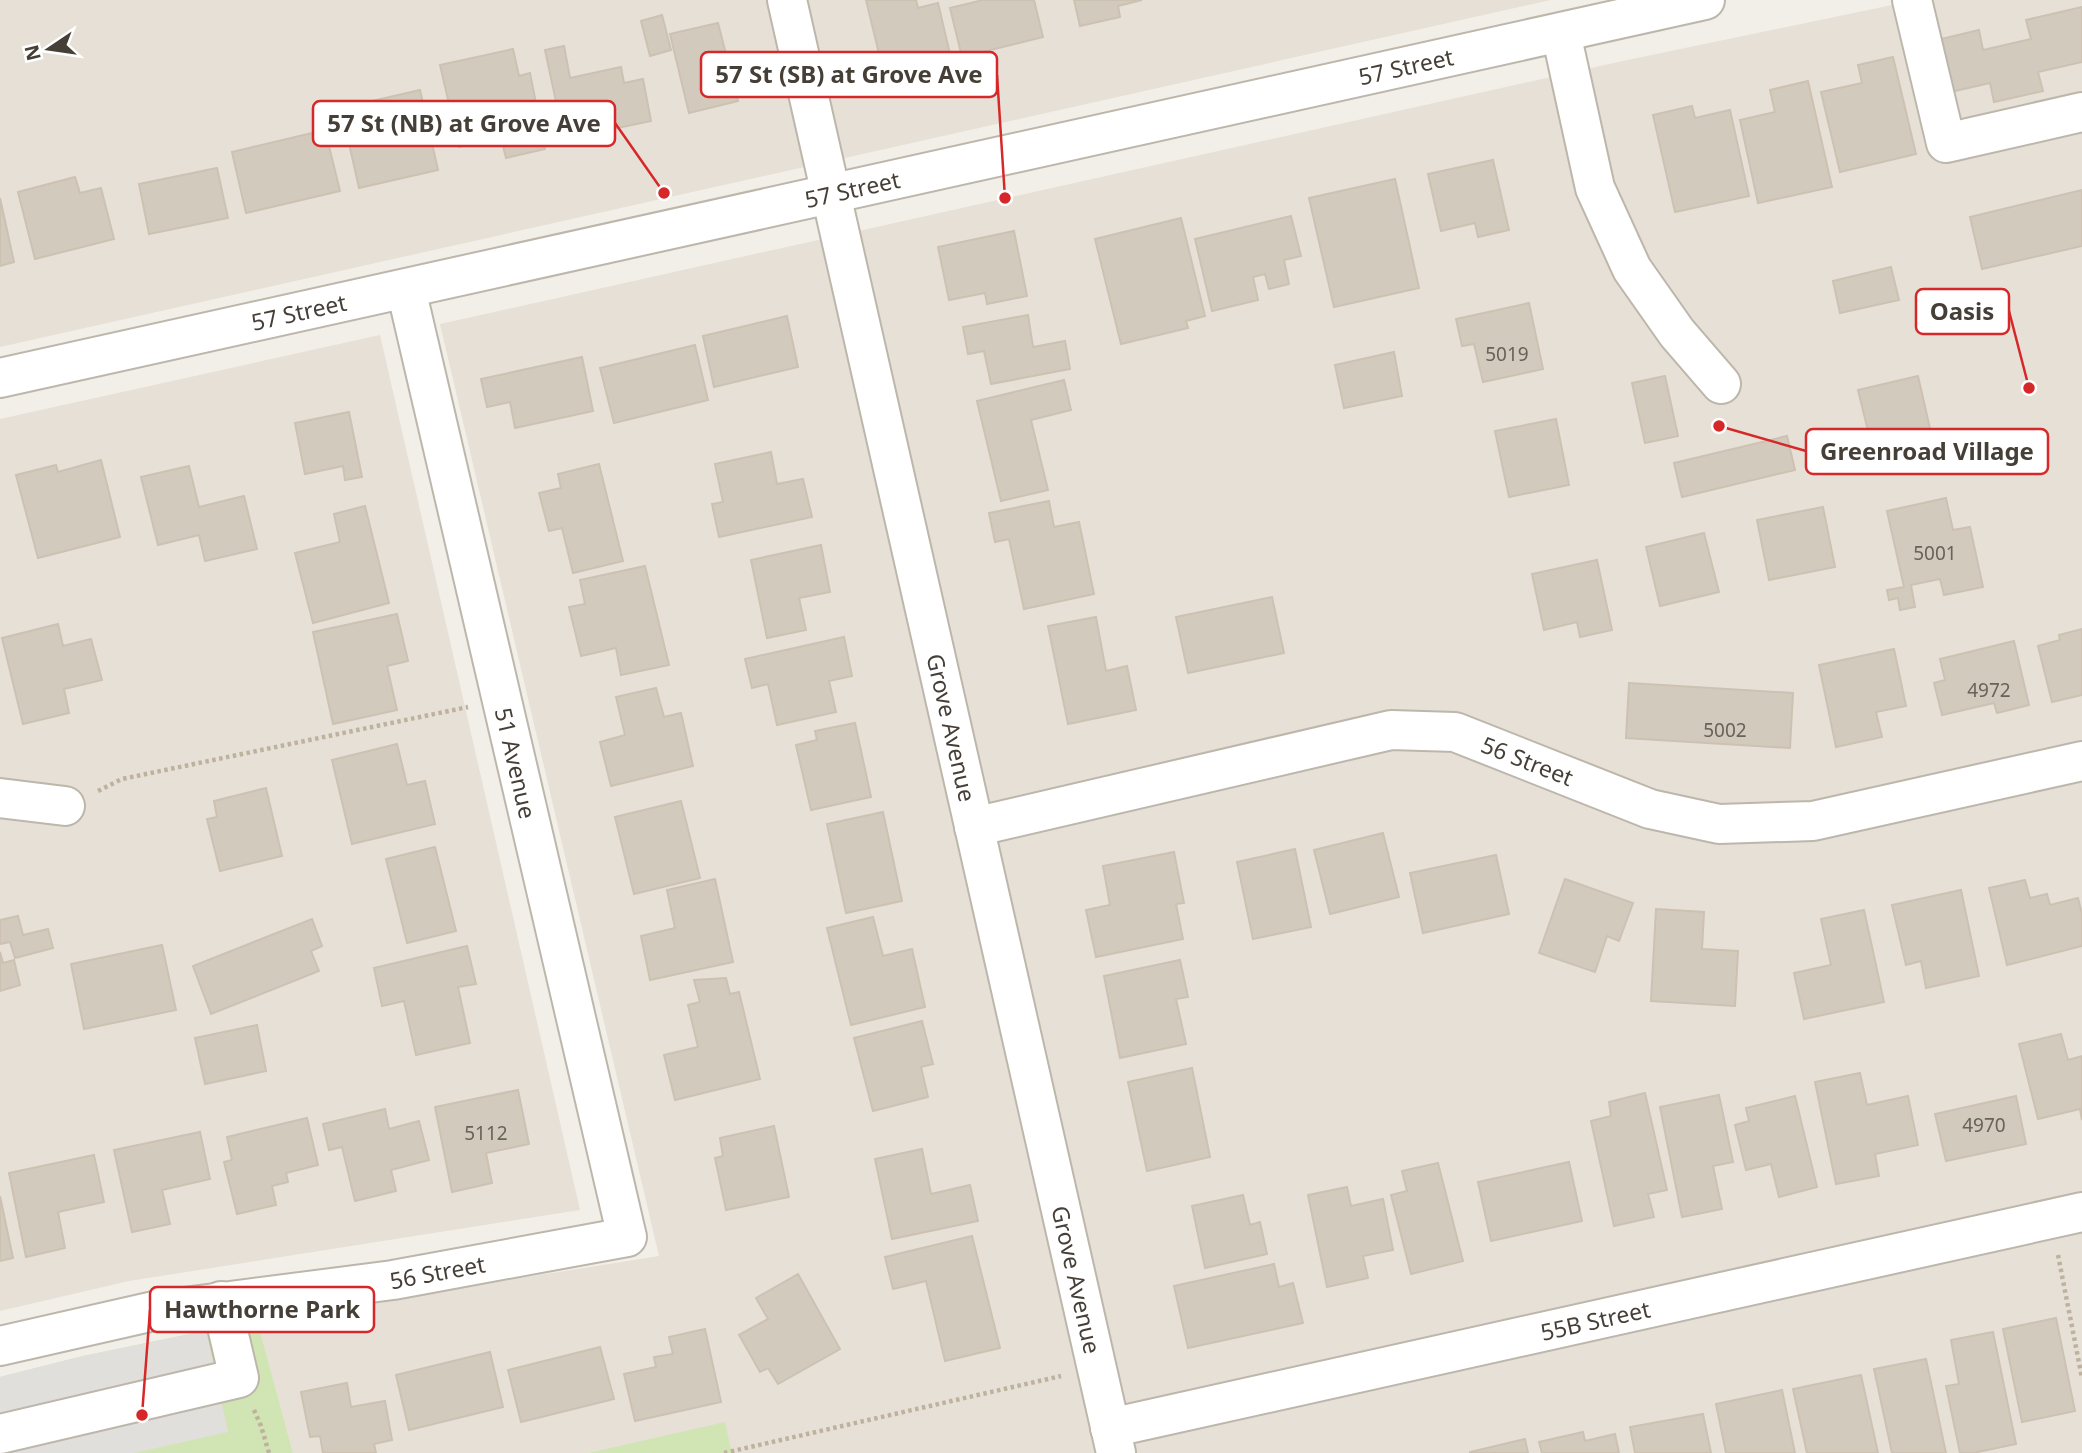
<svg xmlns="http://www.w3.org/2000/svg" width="2082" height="1453" font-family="'Noto Sans',sans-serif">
  <rect width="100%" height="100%" fill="#f2efe8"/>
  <path fill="#e6e0d6" d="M0 0H1551L0 347Z
    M1916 0H2082V1453H732L725 1423 588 1453H293L257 1320 659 1256 440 324 1618 62Z
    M380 335 580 1210 129 1281 0 1311V419Z"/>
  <path fill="#d0e4b4" d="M257 1320 293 1453H0V1377L83 1356Z
    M725 1422 732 1453H588Z"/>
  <path fill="#e1dfdc" d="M206 1331 228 1432 134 1453H0V1377L83 1356Z"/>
  <path fill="#d3cabe" stroke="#cdc1b2" stroke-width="2" d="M866 0H916L918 8 938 3 950 54 883 70Z
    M983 0H1034L1043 37 962 57 950 8Z
    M1074 0H1142L1118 6 1120 17 1080 26Z
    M2082 7V62L2038 72 2043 91 1994 102 1990 83 1942 94 1929 42 1979 30 1983 50 2031 39 2026 20Z
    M662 15 671 50 650 56 641 21Z
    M718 23 738 101 689 113 670 34Z
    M564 46 570 78 621 67 624 83 643 79 651 121 564 139 545 50Z
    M513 49 519 76 530 73 545 149 506 158 501 138 459 147 440 65Z
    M1893 57 1916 154 1840 172 1821 92 1862 83 1858 65Z
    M1808 81 1832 187 1758 203 1740 120 1775 112 1770 90Z
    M420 90 438 170 359 188 348 139 378 132 372 101Z
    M1692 106 1695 118 1730 110 1749 196 1675 212 1653 115Z
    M325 130 340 191 246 213 232 152Z
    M1493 160 1509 230 1478 237 1475 223 1441 231 1428 174Z
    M217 168 228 218 149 234 139 184Z
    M75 177 80 193 101 188 114 239 35 259 18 192Z
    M1395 179 1419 288 1334 307 1309 198Z
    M2082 190V246L1982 269 1970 217Z
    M0 198 14 262 0 266Z
    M1291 216 1301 256 1284 260 1289 284 1269 289 1265 274 1253 277 1258 300 1212 311 1195 239Z
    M1181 218 1205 316 1186 321 1188 328 1121 344 1095 239Z
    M1014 231 1027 296 987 304 985 293 949 300 938 247Z
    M1891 267 1899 300 1840 313 1833 281Z
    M1529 303 1543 369 1483 382 1474 344 1462 346 1456 319Z
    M1028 315 1033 347 1065 341 1070 369 991 384 984 351 968 354 963 327Z
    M787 316 798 367 714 387 703 336Z
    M695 345 708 400 614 423 600 368Z
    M1394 352 1402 396 1344 408 1335 365Z
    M582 357 593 411 515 428 510 402 487 407 481 379Z
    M1665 376 1678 436 1645 443 1632 383Z
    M1918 376 1931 433 1872 447 1858 390Z
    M1064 380 1071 410 1031 420 1048 490 1001 501 977 401Z
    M349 412 362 477 345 480 343 466 305 474 295 423Z
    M1556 419 1569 485 1509 497 1495 431Z
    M1787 436 1795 470 1682 497 1674 463Z
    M771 452 777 484 803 479 812 517 719 537 712 504 723 502 715 464Z
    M101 460 120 537 38 558 16 475 56 465 58 472Z
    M599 464 623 561 573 573 562 528 549 531 539 493 561 488 558 474Z
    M189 466 199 507 244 496 257 549 205 561 199 535 158 545 141 477Z
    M1946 498 1953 530 1970 527 1983 587 1944 595 1940 579 1911 585 1915 607 1900 610 1898 598 1889 600 1887 590 1904 587 1887 511Z
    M1049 501 1054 527 1079 522 1094 594 1024 609 1009 539 995 542 989 513Z
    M365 506 389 603 313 623 295 553 340 542 334 514Z
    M1823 507 1835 567 1769 580 1757 520Z
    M1704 533 1719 592 1660 606 1646 547Z
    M821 545 830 592 799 598 806 630 767 638 751 560Z
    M1597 560 1612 630 1580 637 1577 622 1544 630 1532 574Z
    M645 566 669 665 621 675 616 648 581 656 569 607 585 604 580 580Z
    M1272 597 1284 653 1188 673 1176 617Z
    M397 614 408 661 387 666 397 710 333 724 313 632Z
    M1096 617 1106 671 1127 666 1136 710 1068 724 1048 626Z
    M58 624 63 646 91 639 102 680 64 689 69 713 23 724 2 638Z
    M2082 629V695L2052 702 2038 646 2060 640 2059 635Z
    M844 637 852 676 829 681 836 712 777 725 768 684 752 688 745 659Z
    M2014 641 2029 705 1997 713 1994 703 1942 715 1934 683 1945 680 1940 659Z
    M1894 649 1906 706 1876 712 1882 737 1836 747 1819 665Z
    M1629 683 1793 693 1790 748 1626 738Z
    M656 688 664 717 681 713 693 766 611 786 600 742 625 735 616 697Z
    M855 723 871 797 811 810 796 745 817 740 815 731Z
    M397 744 407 785 425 781 435 824 352 844 332 760Z
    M266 788 282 856 220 871 207 819 217 817 214 801Z
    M681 801 700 878 634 894 615 817Z
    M883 812 902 901 846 913 827 824Z
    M1383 833 1399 897 1330 914 1314 850Z
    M435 847 456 931 407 943 386 859Z
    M1295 849 1311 927 1253 939 1237 862Z
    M1174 852 1184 903 1176 904 1183 939 1096 957 1086 910 1110 905 1103 866Z
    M1496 855 1509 914 1423 933 1410 873Z
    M715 879 733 962 650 980 641 936 675 928 667 890Z
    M1565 879 1633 903 1619 941 1607 936 1595 972 1539 953Z
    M2025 880 2030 898 2047 894 2050 905 2078 898 2082 914V946L2007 965 1989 888Z
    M1961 890 1979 976 1926 988 1921 961 1906 965 1892 905Z
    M1656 909 1704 912 1702 949 1738 951 1735 1006 1651 1001Z
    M1864 910 1884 1002 1804 1019 1794 973 1831 965 1821 919Z
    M18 916 23 935 48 929 53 948 15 958 10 942 0 944V920Z
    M873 917 883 956 912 949 925 1007 851 1025 827 928Z
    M312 919 322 946 311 951 319 971 211 1014 193 966Z
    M162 945 176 1010 84 1029 71 964Z
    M467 946 476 984 458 987 470 1043 416 1055 404 1001 382 1006 374 968Z
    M0 952 3 963 14 960 20 985 0 991Z
    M1180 960 1188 997 1176 999 1186 1044 1120 1058 1104 976Z
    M726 978 730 994 739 992 760 1079 675 1100 664 1055 698 1047 688 1005 700 1002 694 980Z
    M922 1021 933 1064 921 1067 928 1097 873 1111 854 1038Z
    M257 1025 266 1071 205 1084 195 1038Z
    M2061 1034 2068 1060 2082 1056V1120L2080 1109 2038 1119 2019 1044Z
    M1192 1068 1210 1157 1147 1171 1128 1082Z
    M1860 1073 1867 1105 1908 1096 1918 1145 1875 1154 1879 1176 1836 1184 1815 1082Z
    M518 1090 529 1144 486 1153 492 1183 452 1192 435 1107Z
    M1645 1093 1667 1190 1648 1194 1654 1217 1614 1226 1591 1121 1611 1116 1609 1102Z
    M1719 1095 1733 1162 1713 1166 1722 1209 1682 1217 1660 1107Z
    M1795 1096 1817 1187 1779 1197 1771 1164 1746 1170 1735 1125 1749 1121 1746 1108Z
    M2016 1096 2026 1144 1946 1161 1935 1114Z
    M385 1109 389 1129 419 1121 429 1160 391 1170 396 1191 355 1201 342 1147 329 1150 323 1124Z
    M307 1118 318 1165 286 1173 288 1182 272 1186 276 1205 237 1214 224 1162 232 1160 227 1137Z
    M774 1126 789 1197 726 1210 715 1158 723 1156 720 1138Z
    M200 1132 210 1179 162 1190 170 1224 132 1232 114 1150Z
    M922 1149 931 1194 970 1185 978 1221 892 1239 875 1159Z
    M94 1155 104 1202 58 1212 65 1248 26 1257 9 1173Z
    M1569 1162 1582 1221 1491 1241 1478 1182Z
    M1438 1163 1463 1261 1411 1274 1391 1195 1407 1191 1402 1171Z
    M1347 1187 1351 1206 1383 1199 1393 1250 1363 1256 1368 1278 1327 1287 1308 1195Z
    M1243 1195 1250 1225 1260 1222 1267 1254 1205 1268 1192 1206Z
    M0 1196 13 1258 0 1261Z
    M972 1236 1000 1348 945 1361 926 1281 893 1289 885 1257Z
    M1274 1264 1279 1287 1293 1283 1303 1323 1188 1348 1174 1286Z
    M798 1274 840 1349 778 1384 768 1368 760 1372 739 1335 768 1319 756 1298Z
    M2056 1318 2075 1411 2022 1422 2003 1329Z
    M705 1329 721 1402 635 1421 624 1374 656 1367 654 1357 673 1354 669 1337Z
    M1993 1332 2016 1444 1973 1453H1960L1946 1386 1959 1384 1951 1340Z
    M600 1347 614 1399 521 1422 508 1370Z
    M490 1352 503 1407 409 1430 396 1375Z
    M1926 1359 1946 1453H1892L1874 1369Z
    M1861 1375 1878 1453H1807L1793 1389Z
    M347 1383 351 1407 385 1401 392 1440 374 1444 376 1453H323L320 1436 310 1437 301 1392Z
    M1782 1390 1795 1453H1726L1716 1404Z
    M1703 1414 1711 1453H1635L1630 1427Z
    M1583 1432 1585 1441 1615 1434 1619 1453H1542L1539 1442Z
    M1525 1439 1528 1453H1470V1452Z"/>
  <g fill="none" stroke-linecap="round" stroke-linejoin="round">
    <defs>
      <g id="minor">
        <path id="s1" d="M787 0 1116 1453"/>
        <path d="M1912 0 1946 143 2082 112"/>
        <path d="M1561 33 1595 188 1632 269 1677 333 1721 384"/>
        <path id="s2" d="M0 378 1705 0"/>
        <path d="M0 798 65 806"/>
        <path id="s3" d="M974 827 1391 730 1455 732 1650 809 1719 824 1813 821 2082 761"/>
        <path id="s4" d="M0 1346 154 1311 393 1280 627 1237 406 289"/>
        <path id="s5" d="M1110 1428 2082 1212"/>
        <path d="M0 1434 239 1378 221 1301"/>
      </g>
    </defs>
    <use href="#minor" stroke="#bdb6ab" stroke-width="42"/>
    <path stroke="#beb19d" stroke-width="4.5" stroke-dasharray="3.5 3.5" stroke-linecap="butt" d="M98 791 122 779 468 707
      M2058 1255 2082 1378
      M254 1410 261 1426 269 1453
      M724 1453 1061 1376"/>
    <use href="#minor" stroke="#fff" stroke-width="38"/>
  </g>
  <g text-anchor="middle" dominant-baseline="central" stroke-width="7" stroke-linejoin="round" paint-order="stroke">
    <g font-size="19" fill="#686259">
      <text x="1507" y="354">5019</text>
      <text x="1935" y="553">5001</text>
      <text x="1989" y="690">4972</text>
      <text x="1725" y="730">5002</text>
      <text x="1984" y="1125">4970</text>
      <text x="486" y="1133">5112</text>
    </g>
    <g font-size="23" fill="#453f37" stroke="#fff">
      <text stroke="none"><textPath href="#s2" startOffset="1440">57 Street</textPath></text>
      <text stroke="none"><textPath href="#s2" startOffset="873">57 Street</textPath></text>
      <text stroke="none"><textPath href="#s2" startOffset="306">57 Street</textPath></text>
      <text stroke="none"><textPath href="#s1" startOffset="746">Grove Avenue</textPath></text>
      <text stroke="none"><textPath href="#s3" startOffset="570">56 Street</textPath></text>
      <text transform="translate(516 763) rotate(77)">51 Avenue</text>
      <text stroke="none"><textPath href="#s4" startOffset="444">56 Street</textPath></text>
      <text stroke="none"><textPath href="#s1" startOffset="1312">Grove Avenue</textPath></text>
      <text stroke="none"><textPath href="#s5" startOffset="497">55B Street</textPath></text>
    </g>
  </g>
  <path fill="none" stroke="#d62828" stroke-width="2.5" d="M1005 198L997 75M664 193L615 123M2029 388L2009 311M1719 426L1806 451M142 1415L150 1310"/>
  <g fill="#d62828" stroke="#fff" stroke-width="2.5">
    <circle cx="1005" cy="198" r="7"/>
    <circle cx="664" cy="193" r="7"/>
    <circle cx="2029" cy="388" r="7"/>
    <circle cx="1719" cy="426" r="7"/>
    <circle cx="142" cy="1415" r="7"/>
  </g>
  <g fill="#fff" stroke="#d62828" stroke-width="2.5">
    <rect x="701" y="52" width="296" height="45" rx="7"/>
    <rect x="313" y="101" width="302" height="45" rx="7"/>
    <rect x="1916" y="289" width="93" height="45" rx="7"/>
    <rect x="1806" y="429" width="242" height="45" rx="7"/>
    <rect x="150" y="1287" width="224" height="45" rx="7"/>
  </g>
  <g font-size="24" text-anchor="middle" font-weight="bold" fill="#453f37">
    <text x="849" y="83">57 St (SB) at Grove Ave</text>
    <text x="464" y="132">57 St (NB) at Grove Ave</text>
    <text x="1962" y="320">Oasis</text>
    <text x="1927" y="460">Greenroad Village</text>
    <text x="262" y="1318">Hawthorne Park</text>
  </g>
  <g transform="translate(49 49) rotate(257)" stroke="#ffffff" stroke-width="5" paint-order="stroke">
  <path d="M0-5L12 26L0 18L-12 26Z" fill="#453f37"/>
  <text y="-10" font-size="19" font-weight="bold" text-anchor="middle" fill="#453f37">N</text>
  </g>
</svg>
